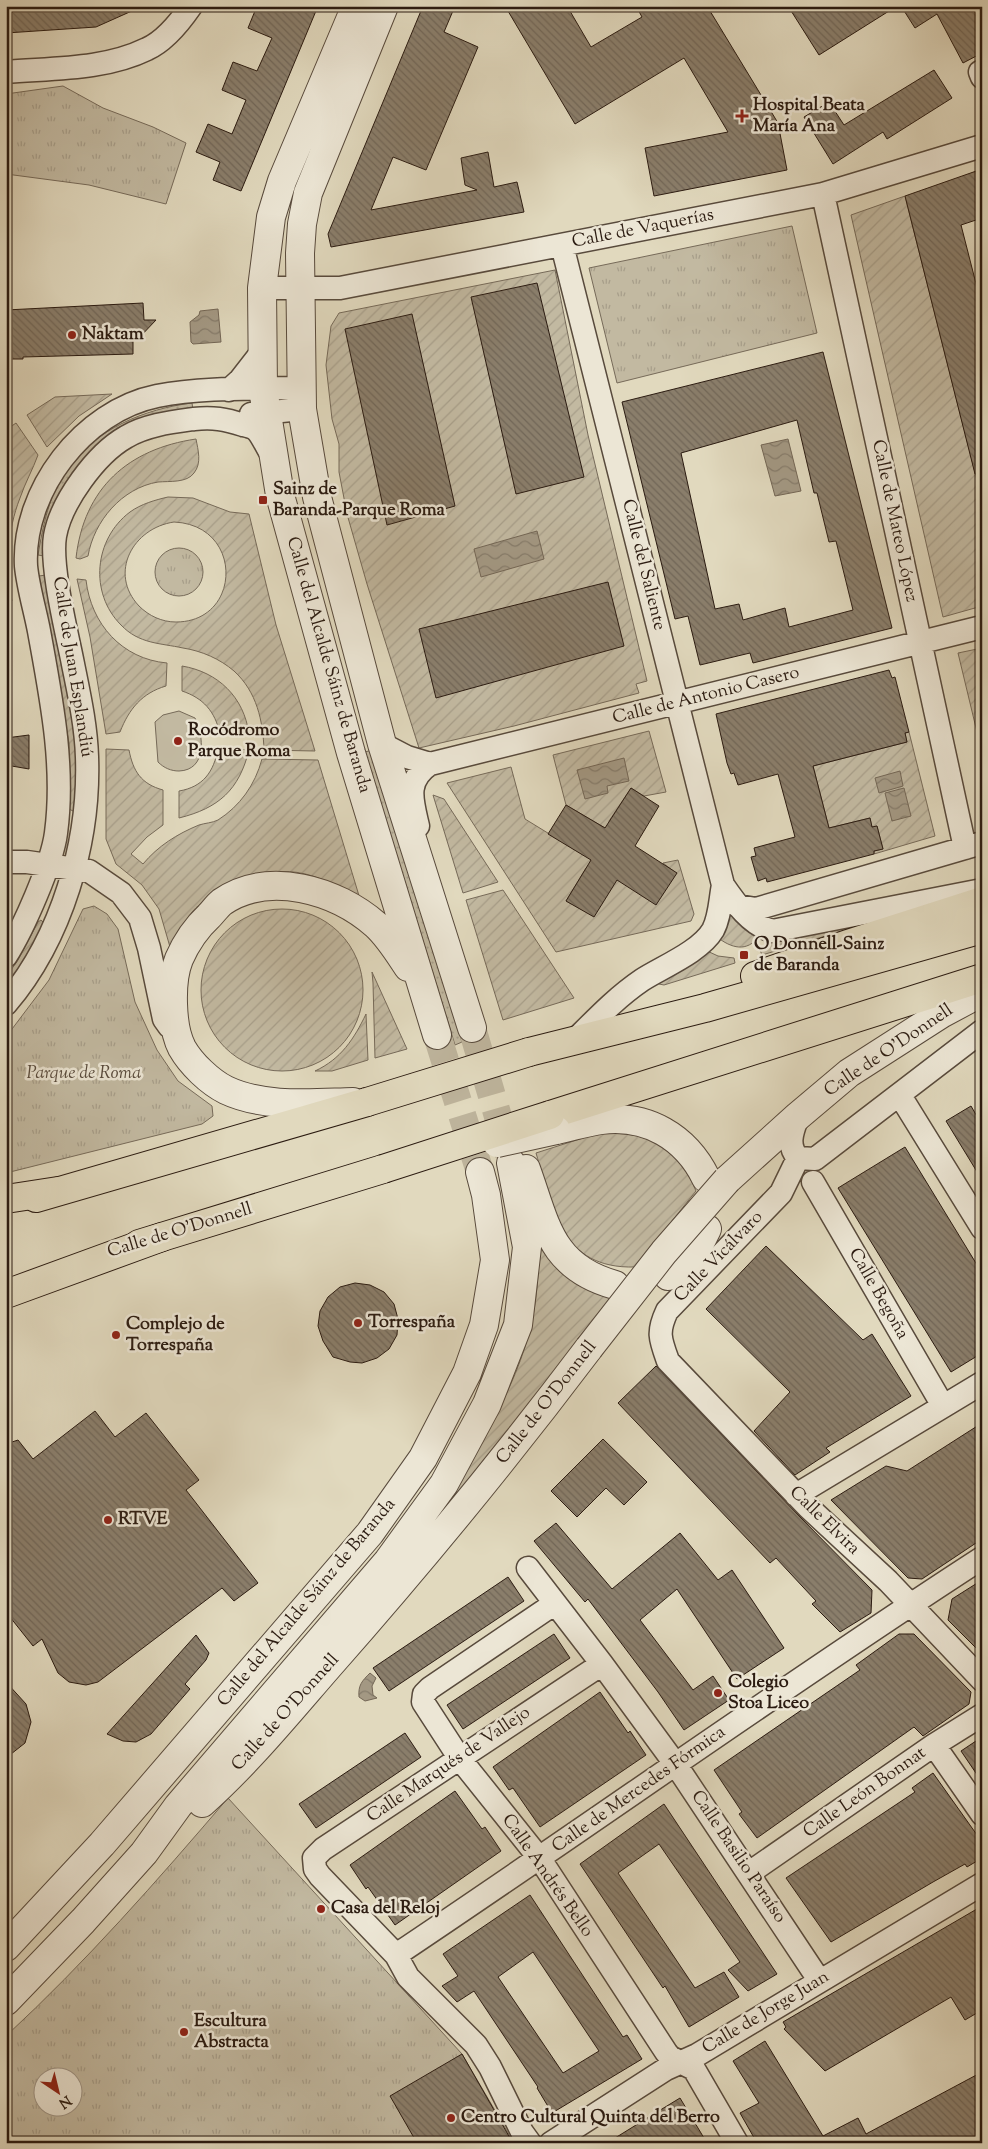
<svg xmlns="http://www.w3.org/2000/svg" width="988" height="2149" font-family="'Sorts Mill Goudy',serif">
  <defs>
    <pattern id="grass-dots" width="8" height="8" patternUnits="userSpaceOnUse" patternTransform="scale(1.25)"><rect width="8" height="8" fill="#c2b9a1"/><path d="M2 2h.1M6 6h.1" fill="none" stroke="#a79e8a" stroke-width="1.8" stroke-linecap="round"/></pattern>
    <pattern id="park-tufts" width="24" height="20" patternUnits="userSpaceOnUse" patternTransform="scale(1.25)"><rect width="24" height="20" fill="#c2b9a1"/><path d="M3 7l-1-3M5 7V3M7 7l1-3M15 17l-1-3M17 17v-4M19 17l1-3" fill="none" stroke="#a79e8a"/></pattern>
    <pattern id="garden-furrows" width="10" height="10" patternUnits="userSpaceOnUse" patternTransform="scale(1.25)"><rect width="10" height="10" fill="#c2b9a1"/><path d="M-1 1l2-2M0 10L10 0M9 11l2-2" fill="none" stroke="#a79e8a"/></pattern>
    <pattern id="water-waves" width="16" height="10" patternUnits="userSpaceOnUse" patternTransform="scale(1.25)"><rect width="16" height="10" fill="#a39883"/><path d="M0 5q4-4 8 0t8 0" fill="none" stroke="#857b6a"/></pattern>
    <pattern id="building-back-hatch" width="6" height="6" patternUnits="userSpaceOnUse" patternTransform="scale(1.25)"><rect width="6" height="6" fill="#8a7e6b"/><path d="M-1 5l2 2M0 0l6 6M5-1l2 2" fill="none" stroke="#716657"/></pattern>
  </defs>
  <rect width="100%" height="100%" fill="#e1d9be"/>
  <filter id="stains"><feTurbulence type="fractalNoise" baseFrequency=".004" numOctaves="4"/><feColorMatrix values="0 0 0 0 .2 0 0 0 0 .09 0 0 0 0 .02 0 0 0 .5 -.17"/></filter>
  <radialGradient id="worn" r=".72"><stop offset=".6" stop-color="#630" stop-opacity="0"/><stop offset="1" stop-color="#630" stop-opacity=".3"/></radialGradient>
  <path fill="url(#grass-dots)" stroke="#766a59" d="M192 403 193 410 111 438 44 556 38 555C43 526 49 494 67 469 96 429 144 409 192 403Z
    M372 750 462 1042 455 1045 365 752Z"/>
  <path fill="url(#park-tufts)" stroke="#766a59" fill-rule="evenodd" d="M63 86 103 108 153 127 186 143 166 204 89 185 6 174V94Z
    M792 226 817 333 617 383 589 268Z
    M155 572a24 24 0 1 1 48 0a24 24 0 1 1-48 0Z
    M94 906 107 914 118 929 135 1002 157 1050 178 1081 212 1106 213 1116 202 1124 6 1173V1037L49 980 83 909Z
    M228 1798 462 2054 514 2143H6V2036C86 1962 157 1881 228 1798ZM42 2076H72V2106H42Z"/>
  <path fill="url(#garden-furrows)" stroke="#766a59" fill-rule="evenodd" d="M905 196 982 500V606L943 617 851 215Z
    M555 270 588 435 647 681 636 684 639 693 514 726 419 748 367 584 347 514 339 472V444L332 419 326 365 331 326 339 313Z
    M112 394 79 416 47 447 27 415 55 397Z
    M16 423 38 455C33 469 25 483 20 498 7 531 6 566 12 601L8 603 6 597V430Z
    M196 439C198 450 202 463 194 473 187 483 170 481 158 482 122 488 94 521 88 556L80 559 76 558C84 488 128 449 196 439Z
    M168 497 193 498 230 512 249 514 276 625 315 751 264 750C263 721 257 692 234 671 220 659 202 651 183 648 160 643 139 644 121 625 89 593 94 539 130 512 141 504 155 500 168 497ZM174 522C244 525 242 622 176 622 162 622 149 616 139 606 108 573 133 528 174 522Z
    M46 575 74 721 77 757 75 809 73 811 69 809V743L39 576Z
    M77 579 86 580C91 624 122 659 167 663L166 686C142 693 129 709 120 732L106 734 90 637Z
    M982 648V753L958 653Z
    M182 666C218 672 244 697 249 734H220C215 711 203 698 182 691Z
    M649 731 666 792 644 796 631 788 609 821 612 832 566 805 553 755Z
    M909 732 935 836 874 854V851L883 849 877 826 872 827 870 818 829 828 813 766 907 742 905 733Z
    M218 748 249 750C239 790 219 808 179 818V791C203 787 214 772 218 748Z
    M106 749 129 750C133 771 141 784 163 790V825L147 837 131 854 143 864C158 846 177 834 199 825 205 823 212 823 218 820 240 806 255 785 262 759L318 760 360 899C312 871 283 860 231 887 217 894 202 900 192 912 184 921 178 941 170 947L159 909 142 885 116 864 106 839Z
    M511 767 525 819 582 854 585 850 594 864 586 868 566 901 594 916 609 880 676 873 663 863 678 860 694 914 691 921 556 952 447 783Z
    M433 795 444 799 498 882 463 893Z
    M503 890 574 998 503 1020 466 900Z
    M201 990a81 81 0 1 1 162 0a81 81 0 1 1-162 0Z
    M731 914 743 927 759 936C747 953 731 948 717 937Z
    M41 920 44 923 36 941 6 989V977L18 960 38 922Z
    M869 923 762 955 760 950 775 938Z
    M705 950 718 956 734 958 735 963 664 985 659 984 657 982Z
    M372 972 407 1049 375 1058 373 983Z
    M366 1014 368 1060 332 1071H315C341 1059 354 1039 366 1014Z
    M607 1133C653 1133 678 1149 696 1191L635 1267C561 1269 553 1210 536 1153L586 1137Z
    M539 1234C561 1272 567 1285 611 1298L526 1413 429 1534 435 1519C472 1456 516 1393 532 1321 538 1293 539 1263 539 1234Z"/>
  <path fill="#c2b9a1" stroke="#766a59" d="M179 711 195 718C204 736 207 770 179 771 171 771 164 768 158 762L155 722 163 715Z"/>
  <path fill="url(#water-waves)" stroke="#736655" d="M218 309 221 342 193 344 191 342 190 322 199 315 200 311Z
    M788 439 801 491 775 496 761 445Z
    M537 531 544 559 481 577 474 549Z
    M624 758 629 781 607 786 608 793 585 799 577 770Z
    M900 771 903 786 879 793 875 778Z
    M904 788 911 816 892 821 885 793Z
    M370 1673 376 1678 372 1686 373 1695 377 1698 365 1701 359 1697C358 1685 362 1681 370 1673Z"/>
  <path fill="url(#building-back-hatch)" stroke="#2b1b11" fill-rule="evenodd" d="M6 6H143L96 27 6 33Z
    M257 6H318L241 191 213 180 220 162 196 152 208 124 232 134 246 100 222 90 233 62 257 71 272 38 248 28Z
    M423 6H455L444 32 478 47 426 170 393 157 371 210 477 190 465 185 461 158 488 152 494 187 517 182 524 212 331 247 328 234Z
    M505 6H567L591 47 642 17 636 6H707L778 123 787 170 654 196 645 148 728 132 684 58 575 124Z
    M788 6H897L819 55Z
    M901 6H982V53L963 63 937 14 915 28Z
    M934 70 952 98 887 139 883 132 833 164 804 117 829 102 844 125Z
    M982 169V218L961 225 982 307V473L975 474 905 196Z
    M537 283 584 477 516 494 471 297Z
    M143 303 144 320H156L137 340H133V354L23 357V359H6V310Z
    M412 314 455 506 387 525 345 329Z
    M823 352 892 628 753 663 750 653 700 665 688 616 675 619 622 402ZM797 420 814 493H817L829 542 836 541 853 610 789 627 785 608 743 620 739 604 715 609 681 453Z
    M608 582 624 646 436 698 419 629Z
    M889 670 892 678 895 677 909 732 905 733 907 742 813 766 829 828 870 818 872 827 877 826 883 849 874 851V854L767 882 766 878 758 881 751 857 756 856 754 848 795 837 778 774 738 785 734 773 731 774 727 763 716 714Z
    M29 735V769L6 765V738Z
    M631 788 659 806 635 846 677 873 656 905 617 880 594 917 566 901 591 860 548 834 566 805 605 828Z
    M971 1106 982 1125V1180L946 1121Z
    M905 1147 982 1273V1353L951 1372 838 1188Z
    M766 1246 863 1340 872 1334 911 1396 826 1448 830 1452 795 1475 754 1431 790 1392 706 1309Z
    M355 1283 370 1285 384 1292 394 1304 398 1319 397 1335 389 1349 377 1358 362 1363 350 1362 333 1357 323 1341 318 1326 320 1311 328 1297 340 1287Z
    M656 1366 799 1516 872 1590 871 1613 840 1632 812 1604 816 1601 776 1558 770 1563 618 1403Z
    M95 1411 115 1437 146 1413 199 1480 186 1490 258 1583 234 1601 222 1588 98 1682 86 1685 69 1682 58 1673 42 1639 33 1646 6 1612V1444L18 1440 33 1459Z
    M982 1423V1539L922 1579 908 1578 831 1500 886 1466 907 1471Z
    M603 1439 647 1482 624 1505 606 1488 577 1517 551 1491Z
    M556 1523 612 1589 680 1533 718 1580 732 1570 784 1648 737 1679 677 1589 640 1620 693 1690 713 1676 729 1700 684 1730 658 1692 588 1599 585 1602 534 1541Z
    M508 1577 524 1601 389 1691 373 1668Z
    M982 1580V1654L948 1620 952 1599Z
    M554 1634 570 1658 463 1729 447 1705Z
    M899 1634H914L971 1692 969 1704 923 1736 914 1727 757 1838 739 1814 742 1812 714 1770 860 1670 856 1665Z
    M196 1635 209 1653 206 1660 185 1684 190 1689 151 1734 136 1742 123 1741 107 1734Z
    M6 1682 26 1704 31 1722 25 1743 6 1758Z
    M600 1692 628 1733 630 1731 646 1755 540 1827 513 1788 509 1790 493 1767Z
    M405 1733 421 1757 316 1828 299 1804Z
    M982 1737V1782L961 1751Z
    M933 1773 982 1842V1858L967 1867 965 1864 933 1882 831 1942 786 1878 915 1792 912 1788Z
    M455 1791 482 1829 485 1827 501 1851 395 1925 368 1887 366 1889 350 1865Z
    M664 1804 777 1974 748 1991 728 1970 740 1962 659 1844 618 1873 695 1988 724 1972 739 1997 689 2027 665 1986 663 1988 580 1864Z
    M530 1895 623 2037 627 2035 642 2059 552 2113 537 2088 538 2087 474 1991 457 2002 442 1986 458 1976 443 1954ZM533 1952 599 2051 563 2073 498 1977Z
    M982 1906V2010L965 2020 951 1997 825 2071 784 2029 786 2027 783 2022Z
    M765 2041 823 2136 858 2118 866 2134 982 2072V2143H757L740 2113 759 2103 733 2061Z
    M462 2054 510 2138 514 2143H417L390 2096Z
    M680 2098 707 2143H607L657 2112Z"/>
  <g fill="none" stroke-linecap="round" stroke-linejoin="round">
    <path stroke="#bdb39b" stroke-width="28" stroke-dasharray="28 14" stroke-linecap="butt" d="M472 1028 509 1154
      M437 1035 480 1172"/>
    <defs>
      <path id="minor" d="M982 71 980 72 982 77
        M6 72C53 68 104 70 147 49 165 41 180 22 191 6
        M823 194 965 848
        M562 245 723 885C720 900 720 917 713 930 700 952 662 967 642 980 617 997 597 1018 576 1039
        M262 288H340L823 194 982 146
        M229 390 240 380 261 353
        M251 414 302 409
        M382 744 407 757 430 764
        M418 826C412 800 405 781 430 764L982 627
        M6 862H27L89 871 121 893 140 918 149 948 164 1019 169 1026
        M723 885C736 904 750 924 772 931L982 890
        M738 906 756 909 982 843
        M6 956C23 929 52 864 56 833 65 766 51 697 39 631 35 610 28 587 26 566 22 491 83 411 157 396 204 387 254 389 302 388
        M6 1004C62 938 90 842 87 757 86 725 79 694 73 664 67 633 50 566 55 536 61 502 96 454 126 437 146 425 172 422 194 419 213 417 225 419 243 425 247 426 252 427 255 429 261 433 267 448 272 455
        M904 1102 982 1228
        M798 1116C793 1130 786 1145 798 1158L815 1159 982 1031
        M798 1158 781 1193 667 1311C657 1332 660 1339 668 1361L808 1507 888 1581 982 1680
        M813 1182 943 1406
        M796 1495 982 1383
        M528 1568 602 1664 676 1765 819 1980
        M554 1604 430 1688 424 1694 423 1702 460 1759 540 1859 666 2052 670 2057 694 2069 737 2143
        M934 1745 982 1814
        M749 1873 934 1745 982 1715
        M396 1955C592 1824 784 1686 982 1558
        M530 2143 522 2132 490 2067 476 2045 408 1977 396 1955 320 1876 315 1869 314 1858 323 1849 602 1664
        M551 2143 666 2069 697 2055 982 1884"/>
      <path id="tertiary" d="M356 6 282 181 271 217 262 288 263 389 280 495 351 753 437 1035
        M384 6 308 193 302 224 300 253 302 409 317 497 382 744 472 1028
        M353 1102C312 1103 264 1108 226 1090 210 1082 191 1064 182 1048 171 1027 170 981 179 959 186 943 196 928 209 916 213 912 217 906 222 902 269 870 336 890 376 925 389 937 398 952 408 967
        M556 1130C571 1127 586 1122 601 1120 647 1114 686 1137 706 1178
        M526 1169C546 1224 550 1267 615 1285
        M727 1180 798 1116 849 1073 941 1014 982 992
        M668 1276 697 1249 707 1229
        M202 1803C248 1762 288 1713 328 1667 419 1564 506 1458 589 1348
        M6 1947 102 1844 370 1533 423 1458 467 1373 484 1325 495 1260 486 1195 480 1172
        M6 2001 83 1921 144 1853 178 1806 388 1561 444 1484 487 1404 518 1325 527 1247 511 1163"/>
      <path id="primary" d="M755 976 848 944 982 901
        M529 1052 705 1008 982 929
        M550 1115 982 978
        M36 1198 367 1102
        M139 1244 383 1169"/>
      <path id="motorway" d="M6 1199 58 1191
        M6 1294 162 1237"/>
    </defs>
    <use href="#minor" stroke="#584a3c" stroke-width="25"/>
    <use href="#tertiary" stroke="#584a3c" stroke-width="30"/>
    <use href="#primary" stroke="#2b1b11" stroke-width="30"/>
    <use href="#motorway" stroke="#2b1b11" stroke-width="30"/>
    <use href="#minor" stroke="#ece6d5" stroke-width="22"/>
    <use href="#tertiary" stroke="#ece6d5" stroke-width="28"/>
    <use href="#primary" stroke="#e1d9be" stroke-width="28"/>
    <use href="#motorway" stroke="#e1d9be" stroke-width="28"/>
    <defs>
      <path id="tertiary-bridge" d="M497 1143 556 1130
        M589 1348 664 1252 727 1180"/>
      <path id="primary-bridge" d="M367 1102 529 1052
        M383 1169 550 1115"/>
    </defs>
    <use href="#tertiary-bridge" stroke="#584a3c" stroke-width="30" stroke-linecap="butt"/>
    <use href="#primary-bridge" stroke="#2b1b11" stroke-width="30" stroke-linecap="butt"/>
    <use href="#tertiary-bridge" stroke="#ece6d5" stroke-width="28"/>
    <use href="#primary-bridge" stroke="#e1d9be" stroke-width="28"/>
  </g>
  <g fill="#8f2418" stroke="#ece6d5" stroke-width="2">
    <path d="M739.5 108.5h5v5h5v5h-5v5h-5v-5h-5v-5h5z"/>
    <circle cx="72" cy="335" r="5"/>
    <rect x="258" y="495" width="10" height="10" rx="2.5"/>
    <circle cx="178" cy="741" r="5"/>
    <rect x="739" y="950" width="10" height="10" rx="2.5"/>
    <circle cx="358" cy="1323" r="5"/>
    <circle cx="116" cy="1335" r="5"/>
    <circle cx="108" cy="1520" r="5"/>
    <circle cx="718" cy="1693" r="5"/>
    <circle cx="321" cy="1909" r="5"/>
    <circle cx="184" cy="2032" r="5"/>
    <circle cx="451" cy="2118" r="5"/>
  </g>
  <g text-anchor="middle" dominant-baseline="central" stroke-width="5" stroke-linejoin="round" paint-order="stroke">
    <g font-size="18" font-weight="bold" fill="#2b1b11" stroke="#ece6d5" text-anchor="start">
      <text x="753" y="106">Hospital Beata<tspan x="753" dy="21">María Ana</tspan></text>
      <text x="82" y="335">Naktam</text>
      <text x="273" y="490">Sainz de<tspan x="273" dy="21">Baranda-Parque Roma</tspan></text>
      <text x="188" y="731">Rocódromo<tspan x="188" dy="21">Parque Roma</tspan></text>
      <text x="754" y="945">O Donnell-Sainz<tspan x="754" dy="21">de Baranda</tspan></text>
      <text x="368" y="1323">Torrespaña</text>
      <text x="126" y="1325">Complejo de<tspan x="126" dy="21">Torrespaña</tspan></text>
      <text x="118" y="1520">RTVE</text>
      <text x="728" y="1683">Colegio<tspan x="728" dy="21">Stoa Liceo</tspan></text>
      <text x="331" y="1909">Casa del Reloj</text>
      <text x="194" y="2022">Escultura<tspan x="194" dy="21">Abstracta</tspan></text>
      <text x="461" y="2118">Centro Cultural Quinta del Berro</text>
    </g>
    <g font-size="18" fill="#2b1b11" stroke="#ece6d5">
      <text transform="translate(643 229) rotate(-11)">Calle de Vaquerías</text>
      <text transform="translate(894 521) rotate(78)">Calle de Mateo López</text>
      <text transform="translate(643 565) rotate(76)">Calle del Saliente</text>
      <text transform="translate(328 665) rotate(74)">Calle del Alcalde Sáinz de Baranda</text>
      <text transform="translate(72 667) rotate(81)">Calle de Juan Esplandiú</text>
      <text transform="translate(706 696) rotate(-14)">Calle de Antonio Casero</text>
      <text transform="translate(889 1051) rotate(-34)">Calle de O'Donnell</text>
      <text transform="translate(180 1231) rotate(-17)">Calle de O'Donnell</text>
      <text transform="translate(719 1257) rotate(-46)">Calle Vicálvaro</text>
      <text transform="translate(878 1294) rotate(60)">Calle Begoña</text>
      <text transform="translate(547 1403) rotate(-52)">Calle de O'Donnell</text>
      <text transform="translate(824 1521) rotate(44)">Calle Elvira</text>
      <text transform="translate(307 1603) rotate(-50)">Calle del Alcalde Sáinz de Baranda</text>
      <text transform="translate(286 1713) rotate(-48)">Calle de O'Donnell</text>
      <text transform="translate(449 1765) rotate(-34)">Calle Marqués de Vallejo</text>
      <text transform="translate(639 1790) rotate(-35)">Calle de Mercedes Fórmica</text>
      <text transform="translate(865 1793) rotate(-35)">Calle León Bonnat</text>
      <text transform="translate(738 1857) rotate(56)">Calle Basilio Paraíso</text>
      <text transform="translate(547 1876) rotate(55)">Calle Andrés Bello</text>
      <text transform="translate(766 2013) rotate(-31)">Calle de Jorge Juan</text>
    </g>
    <g font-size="18" font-style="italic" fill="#584a3c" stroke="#ece6d5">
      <text x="84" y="1074">Parque de Roma</text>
    </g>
  </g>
  <rect width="988" height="2149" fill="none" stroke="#e1d9be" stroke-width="25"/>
  <rect x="8" y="8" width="973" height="2134" fill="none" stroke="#2b1b11" stroke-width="2.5"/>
  <rect x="12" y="12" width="963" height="2124" fill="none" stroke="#2b1b11"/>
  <g transform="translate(58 2092) rotate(145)"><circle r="24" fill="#ece6d5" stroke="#9f9587"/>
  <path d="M0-4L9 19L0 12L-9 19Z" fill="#8f2418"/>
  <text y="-8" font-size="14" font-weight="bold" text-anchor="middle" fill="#2b1b11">N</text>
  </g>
  <rect width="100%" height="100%" filter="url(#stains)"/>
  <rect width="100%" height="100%" fill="url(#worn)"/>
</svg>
